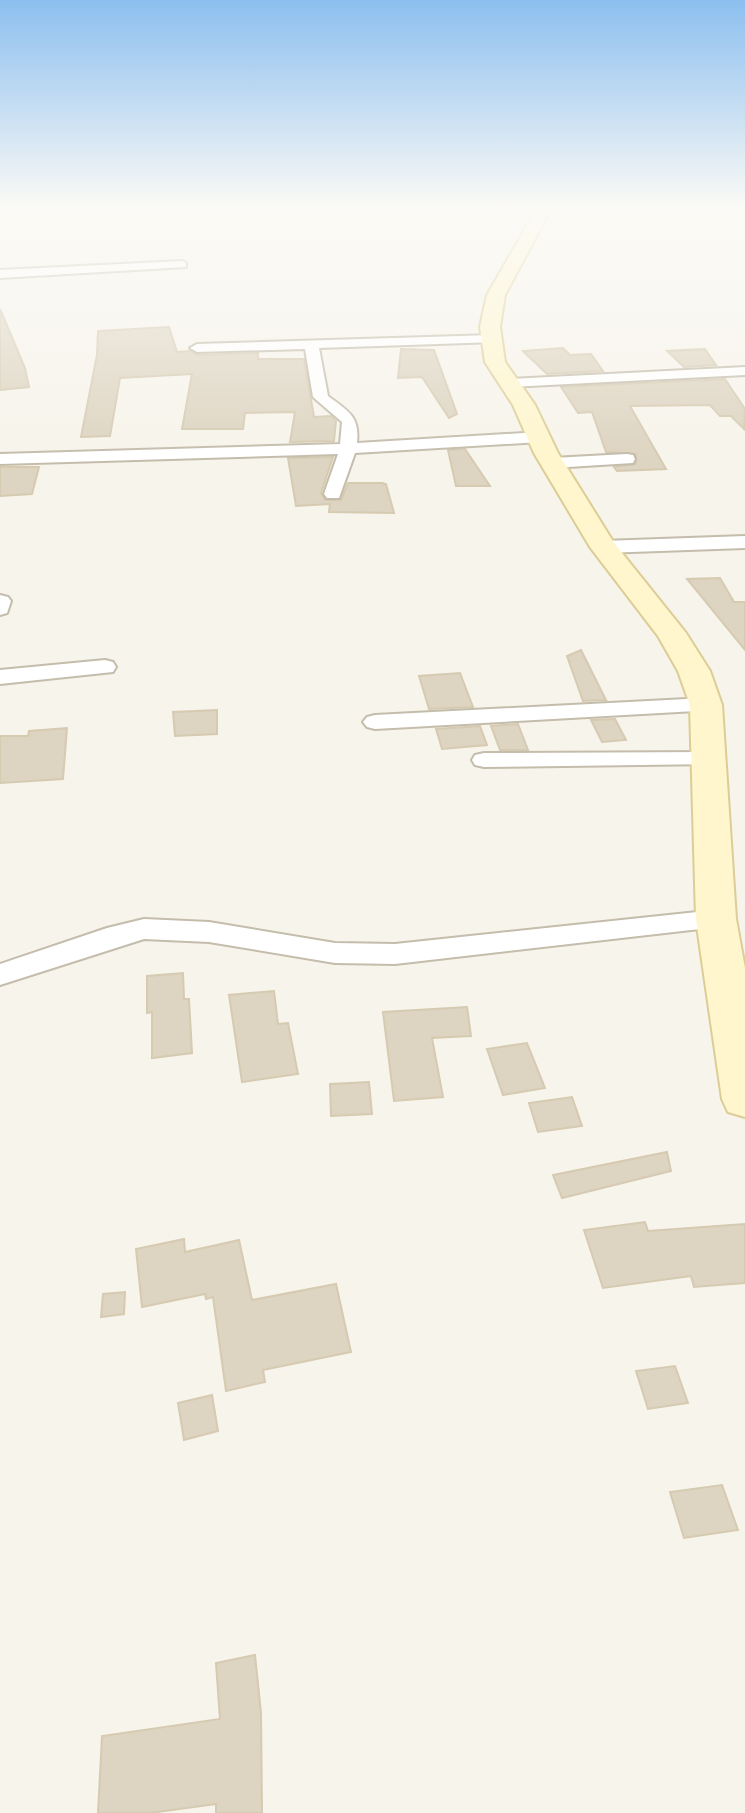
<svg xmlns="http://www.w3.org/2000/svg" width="745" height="1813" font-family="'PT Sans',sans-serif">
  <rect width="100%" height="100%" fill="#f7f4eb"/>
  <path fill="#ddd4c1" stroke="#d6cab1" stroke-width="2" d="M0 309 25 368 29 387 0 390Z
    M169 327 177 352 190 351 197 355 258 353V359H304L314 417 331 416 336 421 334 441 290 442 295 412 245 413 243 429H182L192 374 120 378 110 436 81 437 97 355 98 331Z
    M563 348 570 355 591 354 603 371 547 374 523 351Z
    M401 349 434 350 457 414 449 418 422 377 398 378Z
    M705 349 716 365 684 367 667 351Z
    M725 379 745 409 744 429 731 416H720L710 405 630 406 666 469 617 471 614 467 636 464V454L606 452 592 412 578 413 561 387Z
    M465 449 490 486H456L448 450Z
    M333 457 321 493 325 500H341L348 483H382L386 484 394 513 329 512 330 504 296 506 288 458Z
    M0 467H39L32 494 0 496Z
    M720 578 734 602H745V650L687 579Z
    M581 650 606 700 583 701 567 656Z
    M460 673 473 707 429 709 419 676Z
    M217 710V734L175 736 173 712Z
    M615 719 626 740 602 742 591 720Z
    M518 724 528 750H500L491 726Z
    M480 726 487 745 442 749 436 729Z
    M67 728 63 779 0 783V736H28L29 731Z
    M183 973 184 999H189L192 1053 152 1058V1012L147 1013V976Z
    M274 991 278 1024 288 1023 298 1074 242 1082 229 995Z
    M467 1007 471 1036 432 1038 443 1097 394 1101 383 1012Z
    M527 1043 545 1088 503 1095 487 1049Z
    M369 1082 372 1114 331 1116 330 1084Z
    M572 1097 582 1126 538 1132 529 1103Z
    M667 1152 671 1171 562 1198 553 1175Z
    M645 1222 648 1231 745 1224V1283L694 1287 691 1276 603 1288 584 1230Z
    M184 1239 185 1252 239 1240 252 1300 336 1284 351 1352 263 1370 265 1382 226 1391 213 1297 206 1299 205 1294 142 1307 136 1249Z
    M125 1292 124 1314 101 1317 103 1294Z
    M675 1366 688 1403 648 1409 636 1371Z
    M212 1395 218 1431 184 1440 178 1403Z
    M722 1485 738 1530 684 1538 670 1492Z
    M255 1655 261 1713 262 1813H216V1804L150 1813H98L102 1736 220 1719 216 1663Z"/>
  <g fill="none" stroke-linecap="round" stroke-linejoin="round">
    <defs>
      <path id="street" d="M182 261 186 263V267L0 278V270Z
        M492 335 499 339 497 342 319 348 328 396C348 411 360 416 357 443L540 432 548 437 540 442 355 453 339 498H327L324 494 338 454 0 464V454L340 444 342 422 313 397 305 349 197 352 190 348 197 344Z
        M745 367V375L510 387 503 383 510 379Z
        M627 454 633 455 635 459 633 463 552 468 544 463 552 458Z
        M745 536V548L603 553 594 547 603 541Z
        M0 595 8 597 11 601 7 613 0 615Z
        M105 660 113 662 116 667 113 672 0 684V670Z
        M706 698 714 700 717 705 714 710 375 729 367 727 363 722 367 717 375 715Z
        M707 752 716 754 719 759 716 764 484 767 475 765 472 760 475 755 484 753Z
        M716 910 726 912 730 919 726 926 395 964 335 963 209 942 144 939 0 985V964L107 928 144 919 209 922 335 943 395 944Z"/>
      <path id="secondary" d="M539 205H553L505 295 500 327 505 362 535 405 558 453 614 543 686 633 710 671 722 705 736 919 745 968V1117L728 1112 722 1099 696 919 690 705 678 671 658 636 590 547 534 453 513 405 485 362 480 327 487 295Z"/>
    </defs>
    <use href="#street" stroke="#c4bdac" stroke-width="4"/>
    <use href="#secondary" stroke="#dccd96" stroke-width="4"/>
    <use href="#street" fill="#fff" fill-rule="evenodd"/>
    <use href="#secondary" fill="#fff6cd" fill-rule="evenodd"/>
  </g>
  <linearGradient id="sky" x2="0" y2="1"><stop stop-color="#8cbfef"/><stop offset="0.45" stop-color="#fbfaf6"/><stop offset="1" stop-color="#fbfaf6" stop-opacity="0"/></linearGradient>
  <rect width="745" height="459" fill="url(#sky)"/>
</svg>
